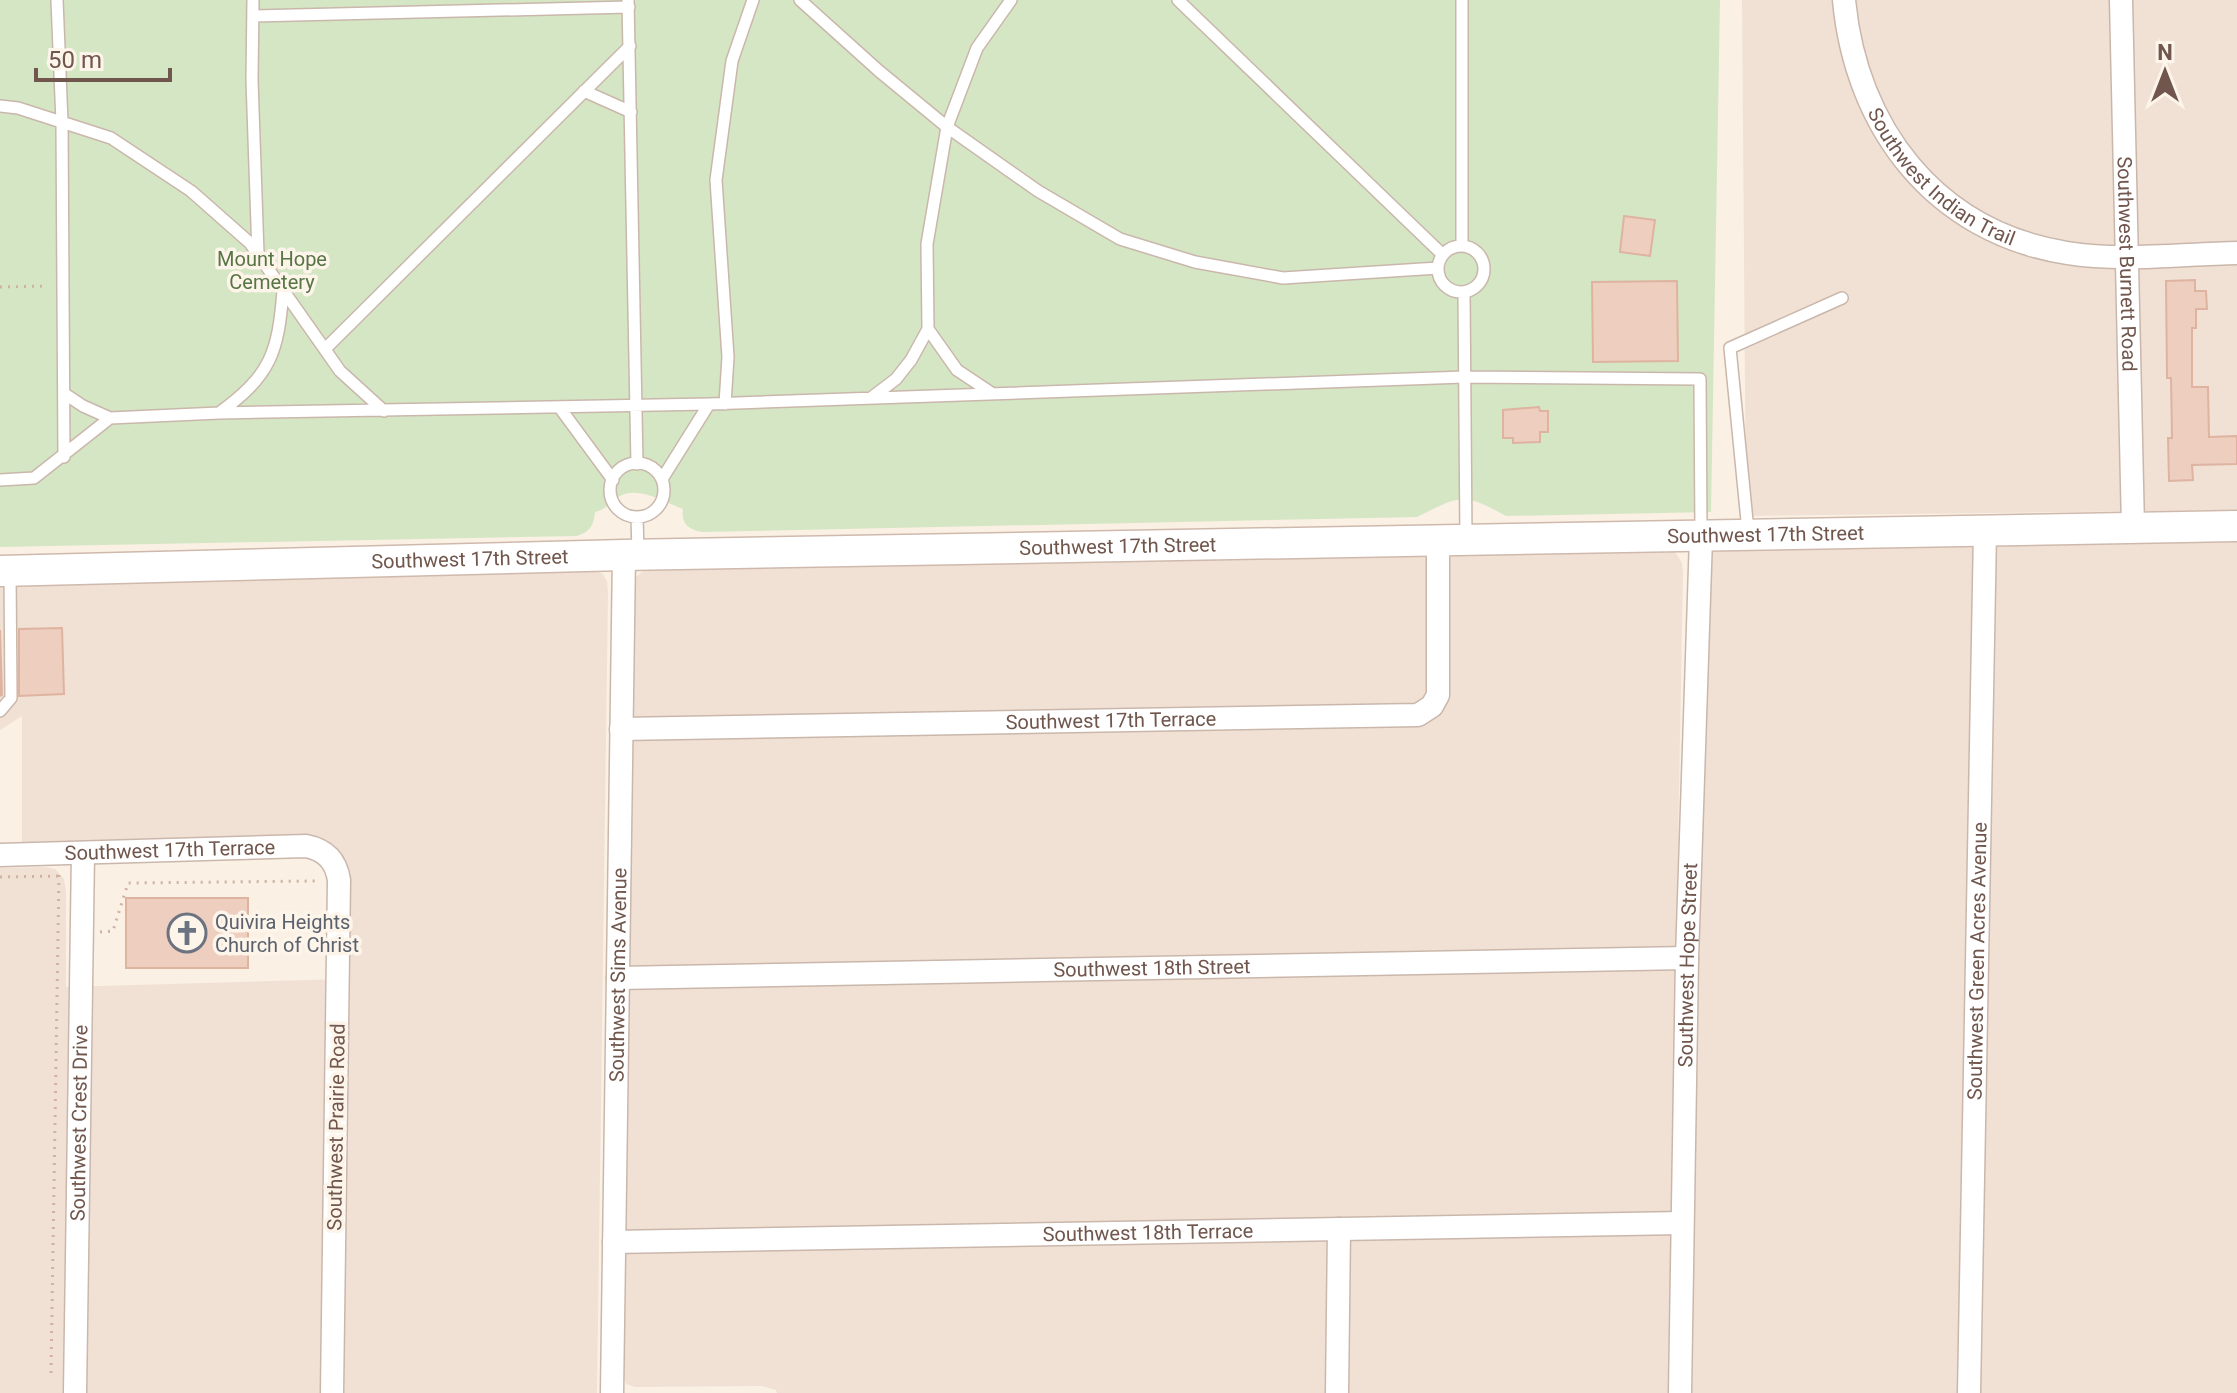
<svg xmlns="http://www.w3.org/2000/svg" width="2237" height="1393" font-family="Roboto,sans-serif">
  <rect width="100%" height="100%" fill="#faf0e4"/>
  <path fill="#f1e1d4" d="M1742 0H2237V510L1746 516Z
    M2237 540V1393H1689L1705 557 1713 548Z
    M1665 547 1676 553 1682 563 1683 574 1668 1393H777L776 1390 762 1386 635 1387 626 1384 623 1376 632 589 635 578 642 572 654 568Z
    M593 570 603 574 607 581 608 594 597 1393H0V868L45 867 55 869 64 879 66 891V987L345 979 340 854 328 843 310 836 288 835 22 844V716L0 730V584Z"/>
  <path fill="#d5e6c4" d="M0 0H1720L1711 512 1506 516C1463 492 1461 495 1417 517L702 532C688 529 681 524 683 509 665 502 641 487 622 495 611 500 606 510 595 512 594 525 590 532 577 536L0 547Z"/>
  <path fill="#edcebf" stroke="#deb3a0" stroke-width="2" d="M1624 216 1655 220 1650 256 1620 252Z
    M2195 280V291H2206L2207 309H2196V328H2192V387H2208L2209 437 2237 436V464L2192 465 2193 480 2169 481 2168 438H2172L2171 378H2167L2166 281Z
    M1677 281 1678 361 1593 362 1592 282Z
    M1539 407 1540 411H1548V432H1540V442L1513 443V438H1503V410Z
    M62 628 64 694 19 696V629Z
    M0 630 2 695 0 696Z
    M126 898H248V968H126Z"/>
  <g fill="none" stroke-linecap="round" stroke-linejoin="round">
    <defs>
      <path id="service" d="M57 0 62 122 64 457
        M253 0 252 80 258 254
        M628 0 637 464
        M800 0 879 71 947 127 1038 191 1120 239 1195 262 1283 278 1438 268
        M1178 0 1443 255
        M1462 0V246
        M253 16 629 7
        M584 91 631 112
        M0 106 18 108 111 138 191 191 250 243 340 371 384 411
        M1438 269a23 23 0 1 1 46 0a23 23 0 1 1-46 0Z
        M1464 292 1466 540
        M928 329 957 370 993 394
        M325 349 630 46
        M65 394 83 406 110 418 219 413 709 404 1464 377 1700 379 1701 533
        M871 398 896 379 911 360 928 329 927 244 947 127 977 48 1011 0
        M725 404 728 357 716 180 732 61 753 0
        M560 408 613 480
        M219 413C271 375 278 353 283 291
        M610 490a27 27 0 1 1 54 0a27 27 0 1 1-54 0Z
        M662 479 709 404
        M0 480 34 478 110 418
        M637 517 638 552
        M1748 531 1730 348 1842 298
        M0 711 11 698 10 572"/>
      <g id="minor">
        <path id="s1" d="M1844 0C1856 128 1935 232 2067 253 2122 262 2181 254 2237 253"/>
        <path id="s2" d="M2121 0 2133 528"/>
        <path id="s3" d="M621 729 1418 715 1432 706 1438 695V541"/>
        <path id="s4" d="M0 855 306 846C326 850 336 861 339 880L332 1393"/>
        <path id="s5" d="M618 978 1687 958"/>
        <path id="s6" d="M614 1242 1682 1223"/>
        <path id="s7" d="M75 1393 83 853"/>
        <path id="s8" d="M612 1393 624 555"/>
        <path d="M1337 1393 1339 1229"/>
        <path id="s9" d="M1680 1393 1687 958 1701 537"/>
        <path id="s10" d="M1969 1393 1985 531"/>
      </g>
      <g id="secondary">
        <path id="s11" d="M0 571 624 555 2237 526"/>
      </g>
    </defs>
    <use href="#service" stroke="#cab7ac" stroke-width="14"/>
    <use href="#minor" stroke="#cab7ac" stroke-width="25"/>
    <use href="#secondary" stroke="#cfb9ad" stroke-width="33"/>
    <path stroke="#d1b1a2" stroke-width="3" stroke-dasharray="2 6" stroke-linecap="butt" d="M0 287 48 286
      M0 877 59 876
      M100 932 113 931 128 883 318 881
      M51 1373 59 873"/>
    <use href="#service" stroke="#fff" stroke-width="11"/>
    <use href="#minor" stroke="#fff" stroke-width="22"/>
    <use href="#secondary" stroke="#fff" stroke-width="30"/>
  </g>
  <defs>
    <symbol id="church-ring" viewBox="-11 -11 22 22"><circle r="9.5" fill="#fdf4ea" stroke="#6b7280" stroke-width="1.5"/><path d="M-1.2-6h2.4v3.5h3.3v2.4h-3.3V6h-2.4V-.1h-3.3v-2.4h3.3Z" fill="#6b7280"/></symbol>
  </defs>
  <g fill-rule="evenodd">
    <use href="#church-ring" x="165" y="911" width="44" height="44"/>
  </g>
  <g text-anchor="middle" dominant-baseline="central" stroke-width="7" stroke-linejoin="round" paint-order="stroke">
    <g font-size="20" fill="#70564c" stroke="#fdf4ea">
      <text stroke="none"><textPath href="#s1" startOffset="212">Southwest Indian Trail</textPath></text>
      <text stroke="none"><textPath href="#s2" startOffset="264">Southwest Burnett Road</textPath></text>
      <text stroke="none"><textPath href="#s11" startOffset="1766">Southwest 17th Street</textPath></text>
      <text stroke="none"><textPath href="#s11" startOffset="1118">Southwest 17th Street</textPath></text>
      <text stroke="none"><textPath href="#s11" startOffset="470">Southwest 17th Street</textPath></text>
      <text stroke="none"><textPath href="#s3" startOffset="490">Southwest 17th Terrace</textPath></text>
      <text stroke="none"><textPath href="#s4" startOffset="170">Southwest 17th Terrace</textPath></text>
      <text stroke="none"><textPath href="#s10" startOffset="432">Southwest Green Acres Avenue</textPath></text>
      <text stroke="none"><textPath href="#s9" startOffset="428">Southwest Hope Street</textPath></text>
      <text stroke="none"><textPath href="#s5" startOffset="534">Southwest 18th Street</textPath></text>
      <text stroke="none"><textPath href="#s8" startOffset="418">Southwest Sims Avenue</textPath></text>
      <text stroke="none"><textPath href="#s7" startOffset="270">Southwest Crest Drive</textPath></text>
      <text transform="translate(336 1127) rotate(-89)">Southwest Prairie Road</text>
      <text stroke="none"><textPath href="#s6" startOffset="534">Southwest 18th Terrace</textPath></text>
    </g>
    <g font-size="20" fill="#577545" stroke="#fdf4ea">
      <text x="272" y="259">Mount Hope<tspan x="272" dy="23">Cemetery</tspan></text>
    </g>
    <g font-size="20" fill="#5b616d" stroke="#fdf4ea" text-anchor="start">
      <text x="215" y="922">Quivira Heights<tspan x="215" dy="23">Church of Christ</tspan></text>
    </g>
  </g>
  <g transform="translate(2165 72)" stroke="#fdf4ea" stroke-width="6" paint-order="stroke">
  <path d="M0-6L14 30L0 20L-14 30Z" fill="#70564c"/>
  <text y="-12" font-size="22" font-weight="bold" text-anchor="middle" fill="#70564c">N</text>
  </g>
  <path d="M36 68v12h134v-12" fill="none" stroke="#70564c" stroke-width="4"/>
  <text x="48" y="68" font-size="24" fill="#70564c" stroke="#fdf4ea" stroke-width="6" paint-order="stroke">50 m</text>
</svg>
